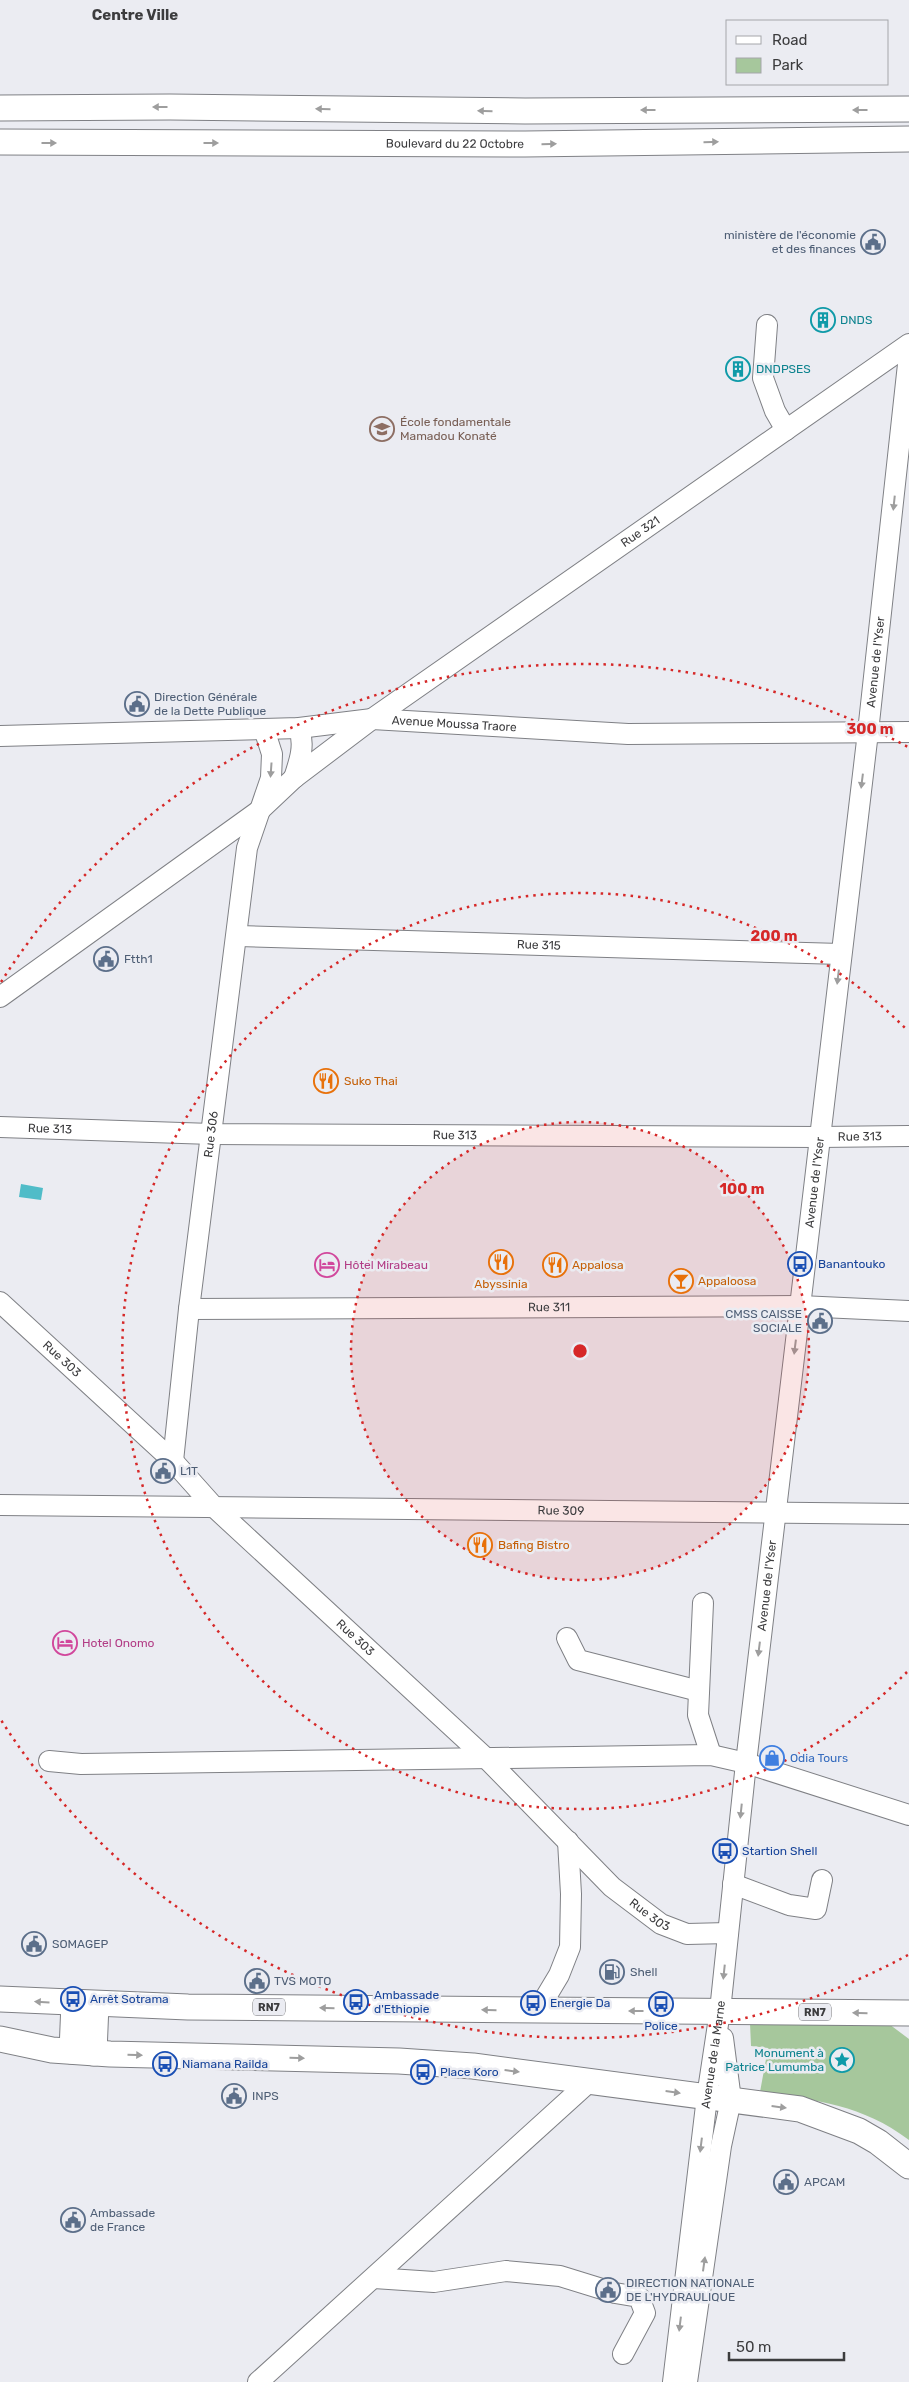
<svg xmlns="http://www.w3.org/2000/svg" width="909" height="2382" font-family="Rubik,sans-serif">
  <rect width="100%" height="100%" fill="#ebecf2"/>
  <path fill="#a6c79c" d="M750 2023 889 2024 909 2039V2140C861 2104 817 2101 760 2092L768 2048 751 2046Z"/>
  <path fill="#50bcc8" d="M21 1184 43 1188 41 1200 19 1197Z"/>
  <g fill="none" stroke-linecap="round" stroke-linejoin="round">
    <defs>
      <g id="minor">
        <path d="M767 325 763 378 775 411 786 430"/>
        <path id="s1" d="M0 736 299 728 372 719 628 734 909 732"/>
        <path d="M294 778C300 760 305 745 299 728"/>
        <path id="s2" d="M238 936 841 954"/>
        <path id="s3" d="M0 997 260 810 294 778 372 719 909 344"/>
        <path id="s4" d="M0 1127 212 1134 819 1137 909 1136"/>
        <path id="s5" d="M0 1302 173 1461 215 1508 488 1760 612 1887 661 1924 687 1934 728 1933"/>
        <path id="s6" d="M189 1309 800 1306 909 1311"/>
        <path id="s7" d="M173 1461 189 1309 247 848 271 778 272 754 264 729"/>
        <path id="s8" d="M0 1505 909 1514"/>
        <path d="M703 1603 698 1715 711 1755"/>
        <path d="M567 1638 578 1660 699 1691"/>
        <path d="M49 1761 81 1764 711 1755 746 1763 909 1815"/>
        <path d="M733 1884 789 1905 816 1909 822 1880"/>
        <path d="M538 2010 559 1975 570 1947 571 1894 568 1841"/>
        <path d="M374 2278 434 2282 506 2271 560 2276 615 2293 639 2297 645 2313 623 2354"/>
        <path d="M258 2382 590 2081"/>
        <path id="s9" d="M673 2382 707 2097 720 2011 746 1763 868 732 909 355"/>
        <path d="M687 2382 721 2146 731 2100 723 2038"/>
      </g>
      <g id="major">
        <path d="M0 108 170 107 525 111 909 109"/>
        <path id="s10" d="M0 142 525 144 909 139"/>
        <path d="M0 1999 188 2007 909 2013"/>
        <path d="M0 2039 52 2050 110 2054 399 2061 473 2066 800 2109 859 2131 878 2142 909 2166"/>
        <path d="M72 2051 74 2003"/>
        <path d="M94 2053 96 2004"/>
      </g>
    </defs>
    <use href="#minor" stroke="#7f8085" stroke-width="22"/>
    <use href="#major" stroke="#7f8085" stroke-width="27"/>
    <use href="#minor" stroke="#fff" stroke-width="20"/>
    <use href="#major" stroke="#fff" stroke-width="25"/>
  </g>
  <defs><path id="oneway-solid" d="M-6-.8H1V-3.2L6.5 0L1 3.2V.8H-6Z" transform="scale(1.25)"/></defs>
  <g fill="#9e9e9e">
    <use href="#oneway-solid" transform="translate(160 107) rotate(180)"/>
    <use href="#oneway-solid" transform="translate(323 109) rotate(-179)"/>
    <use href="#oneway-solid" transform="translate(648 110) rotate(180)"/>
    <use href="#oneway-solid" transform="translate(860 110) rotate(180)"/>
    <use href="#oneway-solid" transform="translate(485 111) rotate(-179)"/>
    <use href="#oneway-solid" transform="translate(711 142) rotate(-1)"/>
    <use href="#oneway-solid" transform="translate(49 143)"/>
    <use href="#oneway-solid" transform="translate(211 143)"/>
    <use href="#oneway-solid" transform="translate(549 144) rotate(-1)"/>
    <use href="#oneway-solid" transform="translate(894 503) rotate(96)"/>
    <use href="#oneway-solid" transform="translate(271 770) rotate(94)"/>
    <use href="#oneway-solid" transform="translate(862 781) rotate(97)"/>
    <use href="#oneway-solid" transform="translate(838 977) rotate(97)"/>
    <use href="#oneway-solid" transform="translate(795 1347) rotate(97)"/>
    <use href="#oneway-solid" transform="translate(759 1649) rotate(97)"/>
    <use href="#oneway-solid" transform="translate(741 1811) rotate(96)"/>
    <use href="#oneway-solid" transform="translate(724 1972) rotate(96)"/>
    <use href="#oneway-solid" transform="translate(42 2002) rotate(-177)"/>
    <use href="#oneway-solid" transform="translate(327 2008) rotate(-179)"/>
    <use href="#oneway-solid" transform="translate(489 2010) rotate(-179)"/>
    <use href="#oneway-solid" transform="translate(636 2011) rotate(-180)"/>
    <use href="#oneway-solid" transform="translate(860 2013) rotate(-179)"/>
    <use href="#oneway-solid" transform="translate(135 2055) rotate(2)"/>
    <use href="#oneway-solid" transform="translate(297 2058) rotate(1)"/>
    <use href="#oneway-solid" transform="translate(512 2071) rotate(7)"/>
    <use href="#oneway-solid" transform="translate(673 2092) rotate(8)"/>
    <use href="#oneway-solid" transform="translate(779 2107) rotate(7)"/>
    <use href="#oneway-solid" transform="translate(701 2145) rotate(97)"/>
    <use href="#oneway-solid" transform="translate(704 2264) rotate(-82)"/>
    <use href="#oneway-solid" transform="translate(680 2324) rotate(97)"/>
  </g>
  <circle cx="580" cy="1351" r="229" fill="#d62828" fill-opacity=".12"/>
  <g fill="none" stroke="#d62828" stroke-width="2.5" stroke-dasharray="2.5 5">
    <circle cx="580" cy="1351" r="229"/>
    <path d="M907 1672A458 458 0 1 1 907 1030"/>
    <path d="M908 1955A687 687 0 0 1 1 1720M1 982A687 687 0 0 1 908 747"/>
  </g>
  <defs>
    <symbol id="civic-ring" viewBox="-11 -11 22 22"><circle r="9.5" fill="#ebecf2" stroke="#5c6f8a" stroke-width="1.5"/><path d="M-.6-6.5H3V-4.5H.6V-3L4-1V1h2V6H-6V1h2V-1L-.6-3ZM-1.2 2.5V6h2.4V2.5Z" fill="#5c6f8a"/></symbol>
    <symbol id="building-ring" viewBox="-11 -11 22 22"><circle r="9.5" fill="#ebecf2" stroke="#0f9aa8" stroke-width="1.5"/><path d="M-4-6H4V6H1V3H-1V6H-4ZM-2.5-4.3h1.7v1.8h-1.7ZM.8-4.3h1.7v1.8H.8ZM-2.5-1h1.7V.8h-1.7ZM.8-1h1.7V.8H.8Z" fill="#0f9aa8"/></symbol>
    <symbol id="school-ring" viewBox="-11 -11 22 22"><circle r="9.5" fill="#ebecf2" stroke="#8d6e63" stroke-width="1.5"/><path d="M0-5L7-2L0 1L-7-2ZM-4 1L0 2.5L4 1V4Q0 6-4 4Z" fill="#8d6e63"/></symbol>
    <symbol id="restaurant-ring" viewBox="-11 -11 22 22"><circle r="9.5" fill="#ebecf2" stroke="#e8710a" stroke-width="1.5"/><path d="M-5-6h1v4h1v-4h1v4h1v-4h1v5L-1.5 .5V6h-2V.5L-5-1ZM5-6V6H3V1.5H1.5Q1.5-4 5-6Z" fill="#e8710a"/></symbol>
    <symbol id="bus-ring" viewBox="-11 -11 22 22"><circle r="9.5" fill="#ebecf2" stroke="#1a4fb4" stroke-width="1.5"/><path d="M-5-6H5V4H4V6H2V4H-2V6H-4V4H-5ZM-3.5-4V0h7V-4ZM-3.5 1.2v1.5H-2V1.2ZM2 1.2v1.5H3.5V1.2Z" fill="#1a4fb4"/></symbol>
    <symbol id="hotel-ring" viewBox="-11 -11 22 22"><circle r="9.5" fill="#ebecf2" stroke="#d1479c" stroke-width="1.5"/><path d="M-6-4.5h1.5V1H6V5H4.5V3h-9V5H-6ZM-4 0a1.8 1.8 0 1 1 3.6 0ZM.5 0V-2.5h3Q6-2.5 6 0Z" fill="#d1479c"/></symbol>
    <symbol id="bar-ring" viewBox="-11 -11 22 22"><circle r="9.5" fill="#ebecf2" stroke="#e8710a" stroke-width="1.5"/><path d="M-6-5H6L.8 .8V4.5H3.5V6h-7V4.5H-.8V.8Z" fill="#e8710a"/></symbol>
    <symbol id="shop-ring" viewBox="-11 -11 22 22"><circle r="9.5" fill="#ebecf2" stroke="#3f7fe0" stroke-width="1.5"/><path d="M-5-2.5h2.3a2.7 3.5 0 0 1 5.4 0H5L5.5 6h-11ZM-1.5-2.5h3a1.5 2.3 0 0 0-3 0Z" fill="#3f7fe0"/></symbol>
    <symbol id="fuel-ring" viewBox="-11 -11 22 22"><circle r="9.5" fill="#ebecf2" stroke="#5c6f8a" stroke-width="1.5"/><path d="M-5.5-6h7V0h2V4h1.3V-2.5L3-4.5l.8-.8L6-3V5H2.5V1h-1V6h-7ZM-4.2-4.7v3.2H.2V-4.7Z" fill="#5c6f8a"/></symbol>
    <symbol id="sight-ring" viewBox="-11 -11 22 22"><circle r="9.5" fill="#ebecf2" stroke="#0f9aa8" stroke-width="1.5"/><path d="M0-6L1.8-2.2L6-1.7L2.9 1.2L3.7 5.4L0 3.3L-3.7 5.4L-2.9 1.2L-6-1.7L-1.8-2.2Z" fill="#0f9aa8"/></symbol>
  </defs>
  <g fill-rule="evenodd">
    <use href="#civic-ring" x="859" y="228" width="28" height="28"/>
    <use href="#building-ring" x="809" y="306" width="28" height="28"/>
    <use href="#building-ring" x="724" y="355" width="28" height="28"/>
    <use href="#school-ring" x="368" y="415" width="28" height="28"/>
    <use href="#civic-ring" x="123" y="690" width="28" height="28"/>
    <use href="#civic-ring" x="92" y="945" width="28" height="28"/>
    <use href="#restaurant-ring" x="312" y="1067" width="28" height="28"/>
    <use href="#restaurant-ring" x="487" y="1248" width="28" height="28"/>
    <use href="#bus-ring" x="786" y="1250" width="28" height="28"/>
    <use href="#hotel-ring" x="313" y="1251" width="28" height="28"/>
    <use href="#restaurant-ring" x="541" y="1251" width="28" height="28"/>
    <use href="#bar-ring" x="667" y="1267" width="28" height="28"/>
    <use href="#civic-ring" x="806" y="1307" width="28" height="28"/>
    <use href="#civic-ring" x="149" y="1457" width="28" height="28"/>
    <use href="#restaurant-ring" x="466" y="1531" width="28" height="28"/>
    <use href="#hotel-ring" x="51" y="1629" width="28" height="28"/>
    <use href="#shop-ring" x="758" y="1744" width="28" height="28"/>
    <use href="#bus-ring" x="711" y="1837" width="28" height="28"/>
    <use href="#civic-ring" x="20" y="1930" width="28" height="28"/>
    <use href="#fuel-ring" x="598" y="1958" width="28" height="28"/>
    <use href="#civic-ring" x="243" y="1967" width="28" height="28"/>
    <use href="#bus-ring" x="59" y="1985" width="28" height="28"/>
    <use href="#bus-ring" x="342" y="1988" width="28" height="28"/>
    <use href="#bus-ring" x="519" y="1989" width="28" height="28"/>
    <use href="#bus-ring" x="647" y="1990" width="28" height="28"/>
    <use href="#sight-ring" x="828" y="2046" width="28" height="28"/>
    <use href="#bus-ring" x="151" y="2050" width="28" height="28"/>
    <use href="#bus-ring" x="409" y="2058" width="28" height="28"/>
    <use href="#civic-ring" x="220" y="2082" width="28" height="28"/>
    <use href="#civic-ring" x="772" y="2168" width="28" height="28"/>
    <use href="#civic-ring" x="59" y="2206" width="28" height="28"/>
    <use href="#civic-ring" x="594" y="2276" width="28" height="28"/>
  </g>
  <g text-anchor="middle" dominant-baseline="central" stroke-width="5" stroke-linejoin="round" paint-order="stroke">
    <g fill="#ebecf2" stroke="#707174" stroke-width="1">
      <rect x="253" y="1998.5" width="32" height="17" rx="4"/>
      <rect x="799" y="2003.5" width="32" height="17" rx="4"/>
    </g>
    <g font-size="11" font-weight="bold" fill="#3c3c3e">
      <text x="269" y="2007">RN7</text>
      <text x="815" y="2012">RN7</text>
    </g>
    <g font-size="12" fill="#3c3c3e" stroke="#ebecf2">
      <text stroke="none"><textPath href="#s10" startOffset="455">Boulevard du 22 Octobre</textPath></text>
      <text stroke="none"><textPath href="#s3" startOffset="792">Rue 321</textPath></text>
      <text stroke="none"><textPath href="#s9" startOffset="1732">Avenue de l'Yser</textPath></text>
      <text stroke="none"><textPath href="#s1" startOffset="455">Avenue Moussa Traore</textPath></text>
      <text stroke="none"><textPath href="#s2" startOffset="301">Rue 315</textPath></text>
      <text stroke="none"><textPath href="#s4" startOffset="50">Rue 313</textPath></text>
      <text stroke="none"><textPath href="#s7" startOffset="329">Rue 306</textPath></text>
      <text stroke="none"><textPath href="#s4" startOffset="455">Rue 313</textPath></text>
      <text stroke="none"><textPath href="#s4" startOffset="860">Rue 313</textPath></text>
      <text stroke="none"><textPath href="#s9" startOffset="1208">Avenue de l'Yser</textPath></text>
      <text stroke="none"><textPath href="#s6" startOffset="360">Rue 311</textPath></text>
      <text stroke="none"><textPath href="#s5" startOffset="84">Rue 303</textPath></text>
      <text stroke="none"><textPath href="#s8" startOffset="561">Rue 309</textPath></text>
      <text stroke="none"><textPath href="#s9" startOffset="802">Avenue de l'Yser</textPath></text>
      <text stroke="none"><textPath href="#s5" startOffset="489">Rue 303</textPath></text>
      <text stroke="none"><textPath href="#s5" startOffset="894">Rue 303</textPath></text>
      <text stroke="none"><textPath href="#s9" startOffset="330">Avenue de la Marne</textPath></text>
    </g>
    <g font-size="12" fill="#4e5e75" stroke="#ebecf2" text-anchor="start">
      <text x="856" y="235" text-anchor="end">ministère de l'économie<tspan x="856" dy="14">et des finances</tspan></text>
      <text x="154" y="697">Direction Générale<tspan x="154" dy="14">de la Dette Publique</tspan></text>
      <text x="124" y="959">Ftth1</text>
      <text x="802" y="1314" text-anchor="end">CMSS CAISSE<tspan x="802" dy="14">SOCIALE</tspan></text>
      <text x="180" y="1471">L1T</text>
      <text x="52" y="1944">SOMAGEP</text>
      <text x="630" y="1972">Shell</text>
      <text x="274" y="1981">TVS MOTO</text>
      <text x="252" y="2096">INPS</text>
      <text x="804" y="2182">APCAM</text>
      <text x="90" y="2213">Ambassade<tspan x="90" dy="14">de France</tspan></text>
      <text x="626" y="2283">DIRECTION NATIONALE<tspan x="626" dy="14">DE L'HYDRAULIQUE</tspan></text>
    </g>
    <g font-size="12" fill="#0d838f" stroke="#ebecf2" text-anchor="start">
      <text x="840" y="320">DNDS</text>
      <text x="756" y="369">DNDPSES</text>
      <text x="824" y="2053" text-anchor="end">Monument à<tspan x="824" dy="14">Patrice Lumumba</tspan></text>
    </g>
    <g font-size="12" fill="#785e54" stroke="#ebecf2" text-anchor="start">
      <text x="400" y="422">École fondamentale<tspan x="400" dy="14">Mamadou Konaté</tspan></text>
    </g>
    <g font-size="12" fill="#c56008" stroke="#ebecf2" text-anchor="start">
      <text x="344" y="1081">Suko Thai</text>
      <text x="572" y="1265">Appalosa</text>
      <text x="698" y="1281">Appaloosa</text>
      <text x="501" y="1284" text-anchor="middle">Abyssinia</text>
      <text x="498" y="1545">Bafing Bistro</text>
    </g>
    <g font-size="12" fill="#164399" stroke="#ebecf2" text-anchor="start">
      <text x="818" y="1264">Banantouko</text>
      <text x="742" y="1851">Startion Shell</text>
      <text x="374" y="1995">Ambassade<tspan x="374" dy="14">d'Ethiopie</tspan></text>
      <text x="90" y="1999">Arrêt Sotrama</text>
      <text x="550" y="2003">Energie Da</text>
      <text x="661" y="2026" text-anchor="middle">Police</text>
      <text x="182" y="2064">Niamana Railda</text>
      <text x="440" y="2072">Place Koro</text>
    </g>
    <g font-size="12" fill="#b23c85" stroke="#ebecf2" text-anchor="start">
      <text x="344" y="1265">Hôtel Mirabeau</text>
      <text x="82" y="1643">Hotel Onomo</text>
    </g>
    <g font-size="12" fill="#366cbe" stroke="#ebecf2" text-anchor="start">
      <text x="790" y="1758">Odia Tours</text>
    </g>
    <g font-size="15" font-weight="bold" fill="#3c3c3e" stroke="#ebecf2">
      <text x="135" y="15">Centre Ville</text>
    </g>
  </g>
  <circle cx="580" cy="1351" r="8" fill="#d62828" stroke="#ebecf2" stroke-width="2.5"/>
  <g font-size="15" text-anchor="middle" font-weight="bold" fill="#d62828" stroke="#ebecf2" stroke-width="5" stroke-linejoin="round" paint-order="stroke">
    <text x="870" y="734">300 m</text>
    <text x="774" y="941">200 m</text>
    <text x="742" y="1194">100 m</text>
  </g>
  <rect x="726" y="20" width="162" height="65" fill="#ebecf2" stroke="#a5a6aa"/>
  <rect x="736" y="36" width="25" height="8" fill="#ffffff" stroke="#a5a6aa"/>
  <text x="772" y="45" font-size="15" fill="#3c3c3e">Road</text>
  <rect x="736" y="58" width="25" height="15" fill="#a6c79c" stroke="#a5a6aa"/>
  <text x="772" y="70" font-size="15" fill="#3c3c3e">Park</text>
  <path d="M729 2352v8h115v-8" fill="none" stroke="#3c3c3e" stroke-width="2.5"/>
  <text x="736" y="2352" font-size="15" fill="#3c3c3e" stroke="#ebecf2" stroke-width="4" paint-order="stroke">50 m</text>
</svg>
